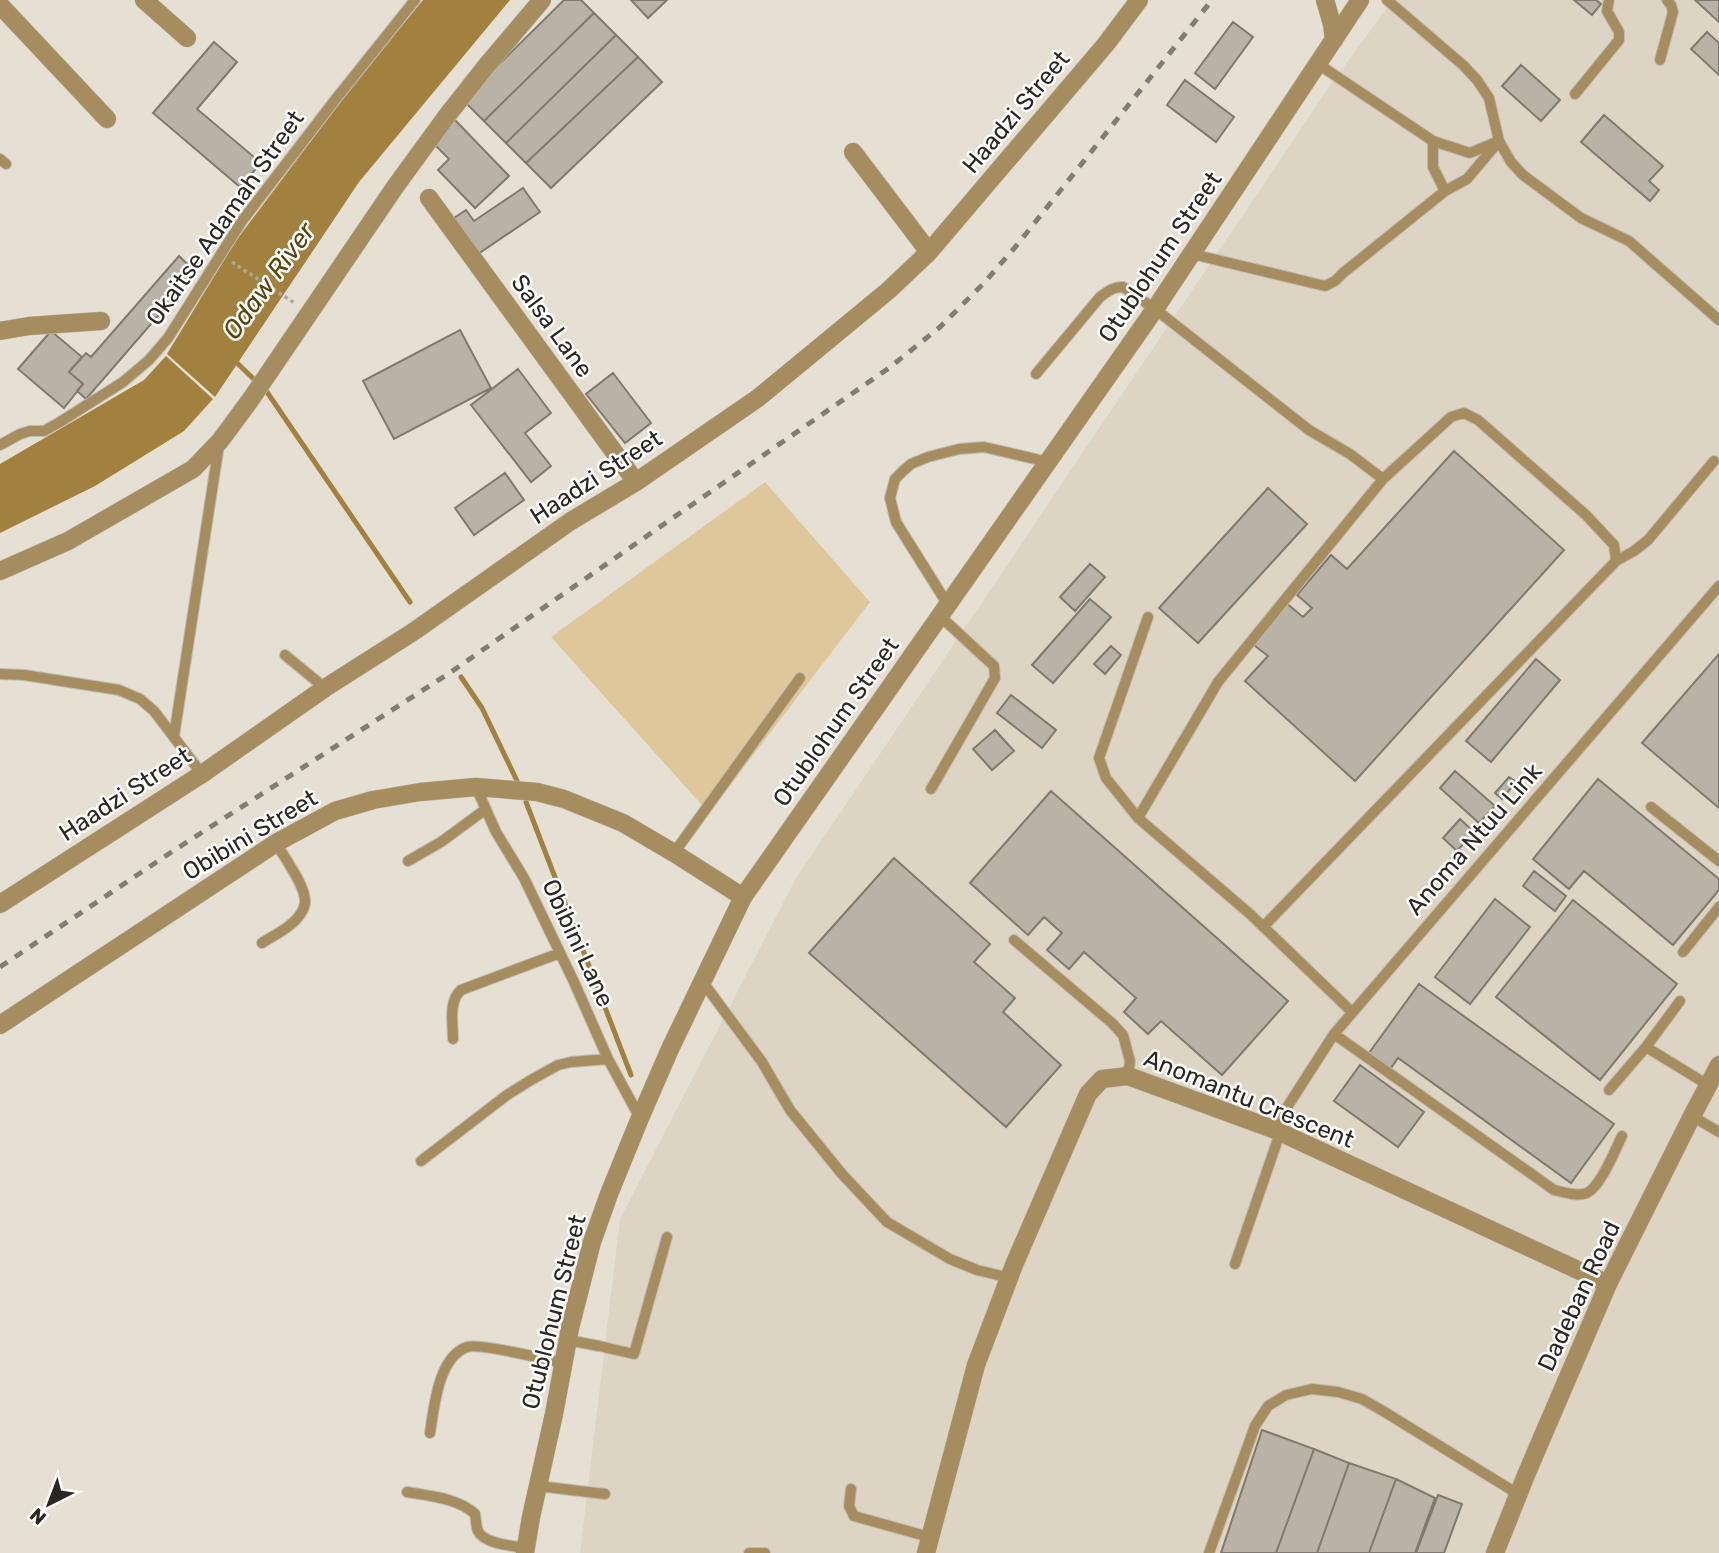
<svg xmlns="http://www.w3.org/2000/svg" width="1719" height="1553" font-family="Rubik,sans-serif">
  <rect width="100%" height="100%" fill="#e6e0d4"/>
  <path fill="#ded4c3" d="M1393 0H1719V1553H580L620 1219 795 880 1333 81Z"/>
  <path fill="#dfc79c" d="M765 482 870 602 709 813 551 637Z"/>
  <path fill="#a2803d" d="M423 0H510L359 182 215 397 167 354 235 242 350 89Z
    M166 356 213 399 184 431 95 486 0 533V464L144 380Z"/>
  <g fill="none" stroke-linecap="round" stroke-linejoin="round">
    <path stroke="#a2803d" stroke-width="5" d="M233 359 267 392 410 602
      M461 677 482 708 519 785
      M526 802 631 1075"/>
  </g>
  <path fill="#b8b2a7" stroke="#7f796f" stroke-width="2" d="M564 0H581L594 13 484 121 463 100Z
    M631 0H667L648 18Z
    M1574 0H1596L1601 4 1592 15Z
    M1695 0H1719V22Z
    M594 13 616 35 506 143 484 121Z
    M1233 22 1253 37 1215 89 1195 73Z
    M1707 32 1719 43V75L1691 49Z
    M616 35 638 57 526 163 506 143Z
    M214 42 237 62 197 109 261 163 240 187 153 113Z
    M638 57 662 82 551 188 526 163Z
    M1521 65 1560 100 1541 121 1502 86Z
    M1185 80 1234 117 1216 142 1167 105Z
    M1604 115 1663 166 1649 181 1659 190 1650 201 1581 142Z
    M455 120 509 176 475 208 438 170 449 159 432 142Z
    M523 188 540 212 478 254 454 218 466 210 474 221Z
    M179 256 196 272 86 399 77 391 83 384 69 372 86 353 91 357Z
    M460 330 491 388 394 439 363 381Z
    M51 331 82 357 69 372 83 384 64 408 18 369Z
    M518 369 551 413 525 433 551 466 531 482 471 405Z
    M613 373 651 423 625 443 586 394Z
    M1454 451 1564 550 1355 781 1245 681 1268 656 1254 645 1286 603 1303 617 1312 608 1297 595 1331 555 1347 569Z
    M505 473 524 500 474 535 455 508Z
    M1268 488 1307 524 1198 643 1159 608Z
    M1090 564 1105 577 1075 611 1060 597Z
    M1090 599 1111 617 1053 683 1032 665Z
    M1111 646 1121 655 1105 674 1094 664Z
    M1719 654V808L1642 743Z
    M1536 659 1560 680 1491 762 1466 741Z
    M1011 695 1056 730 1042 748 997 713Z
    M995 730 1014 751 992 770 973 749Z
    M1455 771 1495 806 1479 823 1440 788Z
    M1509 777 1516 782 1502 799 1495 793Z
    M1598 779 1719 879V890L1673 945 1584 871 1569 889 1533 859Z
    M1051 791 1288 1001 1222 1075 1161 1021 1148 1034 1124 1012 1136 998 1084 952 1069 969 1047 950 1062 933 1044 917 1028 935 970 883Z
    M1460 819 1474 832 1457 851 1443 838Z
    M894 858 990 944 974 962 1015 998 1003 1012 1061 1065 1006 1127 809 953Z
    M1534 871 1566 896 1555 911 1523 886Z
    M1495 899 1530 927 1470 1004 1435 977Z
    M1573 900 1677 984 1600 1080 1496 997Z
    M1419 984 1614 1124 1571 1183 1398 1058 1391 1068 1369 1053Z
    M1360 1065 1424 1112 1398 1147 1334 1101Z
    M1262 1430 1314 1449 1276 1553H1221Z
    M1314 1449 1349 1463 1317 1553H1276Z
    M1349 1463 1396 1479 1369 1553H1317Z
    M1396 1479 1435 1498 1415 1553H1369Z
    M1438 1495 1462 1504 1444 1553H1416Z"/>
  <g fill="none" stroke-linecap="round" stroke-linejoin="round">
    <defs>
      <path id="service" d="M1387 0 1463 65 1477 80 1489 98 1499 141 1511 162 1523 175 1581 218 1629 241 1719 320
        M1660 60 1673 12 1671 5 1667 0
        M1575 94 1619 40V32L1607 11 1609 0
        M1433 141 1470 153 1496 142
        M0 159 6 164
        M1445 191 1467 179 1499 141
        M1192 254 1325 286 1335 281 1343 273 1445 191 1433 167V141L1318 64
        M1036 374 1100 297C1107 292 1114 286 1123 287L1155 309 1309 430 1350 454 1383 479 1451 417 1464 413 1478 420 1586 515 1614 545 1616 561 1263 927
        M0 445 20 434 30 431H44L60 422 123 382 149 360 168 338 242 221 335 100 415 0
        M1616 561 1634 551 1648 540 1714 461
        M948 605 896 522 890 498 895 479 903 471 911 464 928 457 959 449 984 447 1048 462
        M1148 617 1099 758 1106 778 1138 818 1250 914 1352 1012
        M285 655 325 688
        M0 674 24 675 119 690 140 699 154 711 202 774
        M174 736 219 445
        M476 787 496 832 524 878 574 982 608 1059 640 1118
        M931 789 995 678 994 666 940 616
        M1651 807 1719 861
        M1138 818 1218 682 1383 479
        M674 853 800 678
        M408 861 441 842 486 809
        M1014 940 1112 1023 1123 1035 1130 1061 1128 1076
        M262 943C271 937 282 932 290 925 297 920 304 911 305 903 307 888 284 857 276 843
        M1683 952 1719 907
        M702 981 762 1062 790 1110 842 1174 887 1222 950 1259 977 1270 1010 1278
        M1334 1034 1554 1190C1564 1192 1577 1197 1587 1193 1601 1186 1615 1150 1622 1136
        M453 1039C453 1023 448 1002 461 990L560 953
        M1646 1047 1708 1085
        M1609 1090 1646 1047 1680 1001
        M1692 1116 1719 1132
        M1273 1129 1334 1034 1719 586
        M421 1161 507 1095 531 1080 558 1065 571 1062 608 1059
        M1235 1264 1280 1133
        M568 1340 599 1346 634 1354 667 1237
        M430 1433C434 1408 438 1357 467 1347 480 1343 545 1359 563 1363
        M538 1486 605 1494
        M851 1489 849 1506 854 1516 929 1537
        M407 1492C430 1496 458 1498 475 1514 476 1519 476 1527 478 1531 484 1544 513 1546 526 1548
        M749 1553H765
        M1209 1553 1255 1426 1268 1406 1286 1395 1312 1389 1338 1392 1362 1399 1383 1411 1518 1494"/>
      <path id="minor" d="M144 0 187 38
        M0 5 107 119
        M853 152 929 252
        M429 198 636 482
        M0 331 29 326 101 321
        M0 571 68 541 193 469 220 441 251 399 395 187 446 117 487 65 542 0
        M0 904 202 774 325 688 413 632 571 521 636 482 758 398 889 290 929 252 1106 44 1139 0
        M926 1553 976 1365 1014 1265 1088 1094 1102 1079 1128 1076 1273 1129 1608 1284"/>
      <path id="tertiary" d="M1325 0 1332 24 1334 40
        M0 1025 276 843 335 811 373 800 420 792 476 787 537 792 564 799 623 823 674 853 743 897
        M525 1553 531 1517 554 1414 570 1328 592 1242 609 1194 640 1118 670 1049 743 897 1155 309 1360 0
        M1495 1553 1526 1475 1608 1284 1692 1116 1719 1065"/>
    </defs>
    <use href="#service" stroke="#c0bbb1" stroke-width="12"/>
    <use href="#minor" stroke="#c0bbb1" stroke-width="19"/>
    <use href="#tertiary" stroke="#c0bbb1" stroke-width="19"/>
    <path stroke="#ada89e" stroke-width="3.5" stroke-dasharray="3.5 3.5" stroke-linecap="butt" d="M232 262 296 304"/>
    <use href="#service" stroke="#a68d5f" stroke-width="10"/>
    <use href="#minor" stroke="#a68d5f" stroke-width="18"/>
    <use href="#tertiary" stroke="#a68d5f" stroke-width="18"/>
    <path stroke="#817c75" stroke-width="5" stroke-dasharray="9 9" stroke-linecap="butt" d="M0 967 170 853 448 674 889 368 940 327 984 283 1017 245 1212 0"/>
  </g>
  <g text-anchor="middle" dominant-baseline="central" stroke-width="5" stroke-linejoin="round" paint-order="stroke">
    <g font-size="24" fill="#2a2723" stroke="#fff">
      <text transform="translate(1016 112) rotate(-50)">Haadzi Street</text>
      <text transform="translate(225 218) rotate(-55)">Okaitse Adamah Street</text>
      <text transform="translate(1160 257) rotate(-56)">Otublohum Street</text>
      <text transform="translate(552 326) rotate(54)">Salsa Lane</text>
      <text transform="translate(596 477) rotate(-33)">Haadzi Street</text>
      <text transform="translate(836 722) rotate(-55)">Otublohum Street</text>
      <text transform="translate(125 794) rotate(-33)">Haadzi Street</text>
      <text transform="translate(250 835) rotate(-31)">Obibini Street</text>
      <text transform="translate(1474 839) rotate(-49)">Anoma Ntuu Link</text>
      <text transform="translate(578 943) rotate(65)">Obibini Lane</text>
      <text transform="translate(1249 1099) rotate(22)">Anomantu Crescent</text>
      <text transform="translate(1579 1296) rotate(-65)">Dadeban Road</text>
      <text transform="translate(554 1312) rotate(-76)">Otublohum Street</text>
    </g>
    <g font-size="26" font-style="italic" fill="#5b420c" stroke="#fff">
      <text transform="translate(269 281) rotate(-54)">Odaw River</text>
    </g>
  </g>
  <g transform="translate(49 1504) rotate(222)" stroke="#ffffff" stroke-width="5" paint-order="stroke">
  <path d="M0-5L12 26L0 18L-12 26Z" fill="#2a2723"/>
  <text y="-10" font-size="19" font-weight="bold" text-anchor="middle" fill="#2a2723">N</text>
  </g>
</svg>
